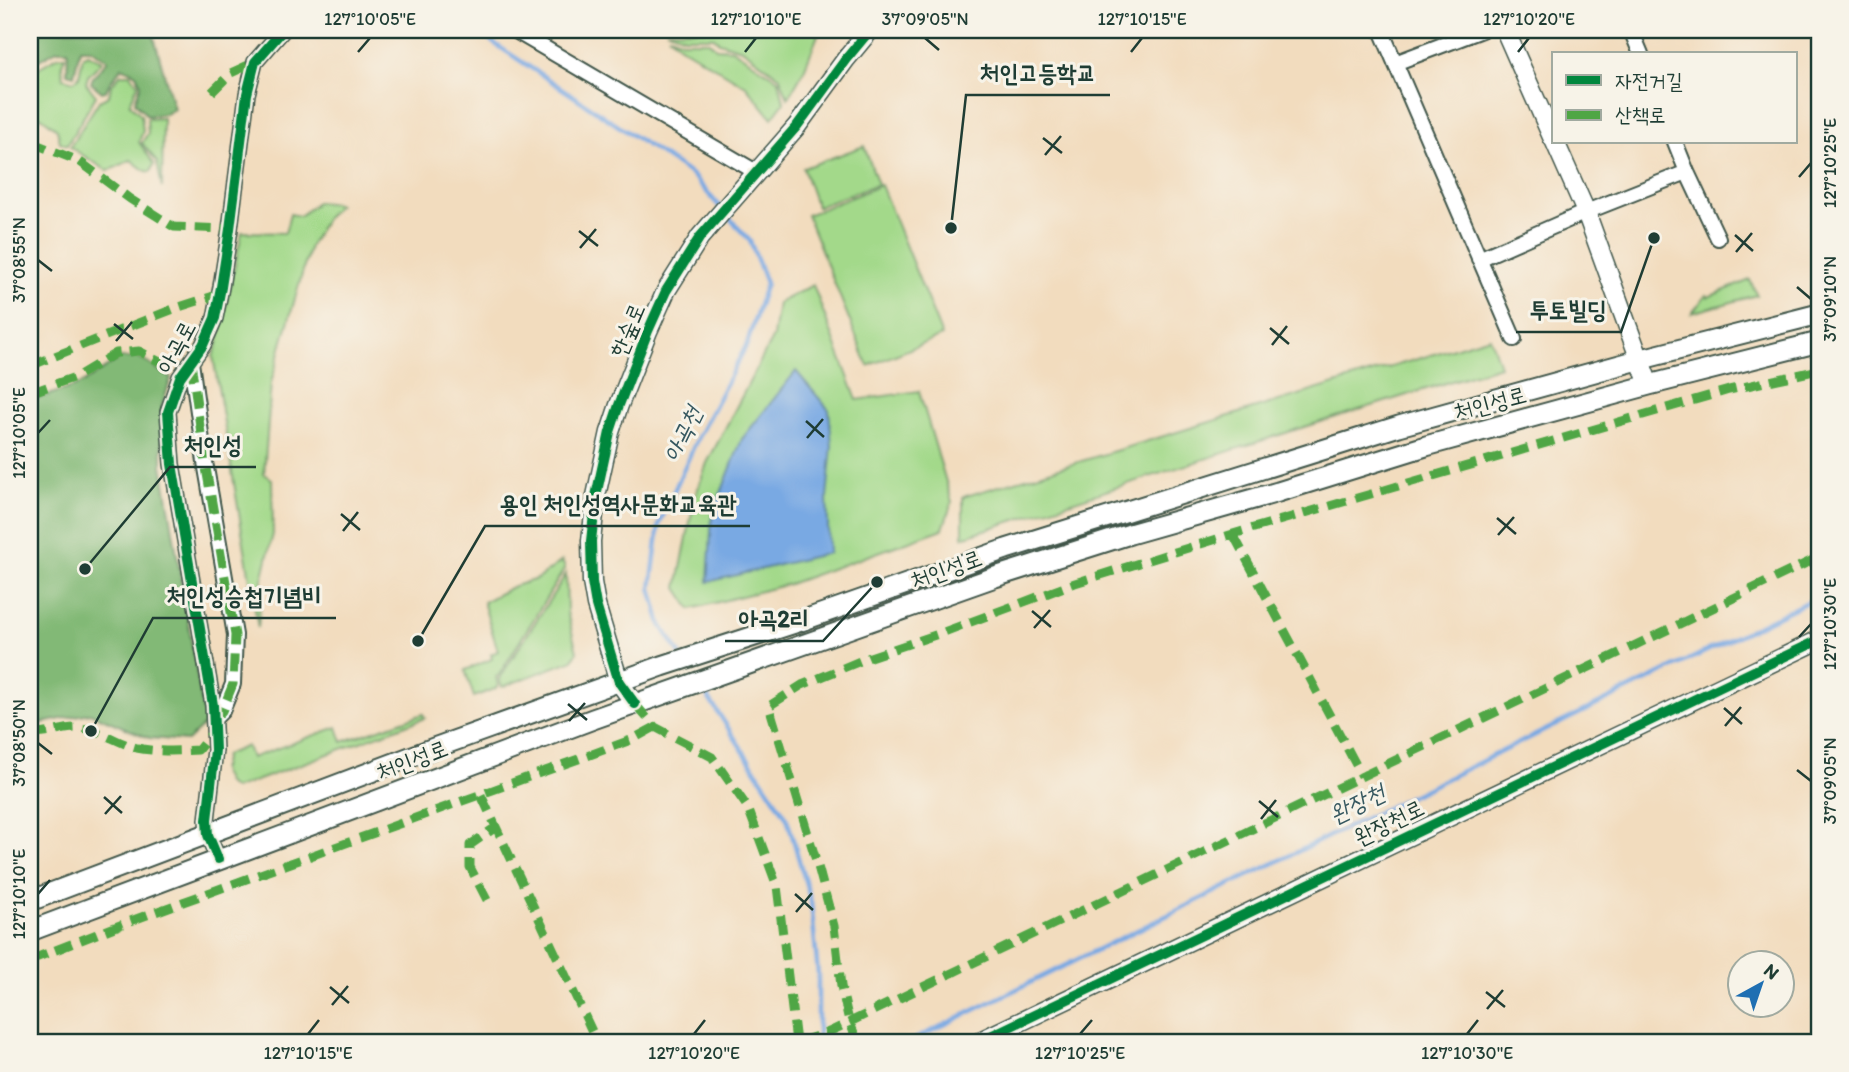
<svg xmlns="http://www.w3.org/2000/svg" width="1849" height="1072" font-family="Itim,'Poor Story',sans-serif">
  <rect width="100%" height="100%" fill="#f7f3e8"/>
  <filter id="ink" filterUnits="userSpaceOnUse"><feTurbulence type="fractalNoise" baseFrequency=".0143" numOctaves="2"/><feDisplacementMap in="SourceGraphic" scale="14" xChannelSelector="R" yChannelSelector="G"/><feConvolveMatrix kernelMatrix="1 2 1 2 8 2 1 2 1" color-interpolation-filters="sRGB"/></filter>
  <filter id="wash" filterUnits="userSpaceOnUse"><feTurbulence type="fractalNoise" baseFrequency=".00686" numOctaves="4" result="noise"/><feDisplacementMap in="SourceGraphic" scale="28" xChannelSelector="R" yChannelSelector="G"/><feGaussianBlur stdDeviation="1.57" result="paint"/><feColorMatrix in="noise" values="0 0 0 0 0 0 0 0 0 0 0 0 0 0 0 0 0 1.4 0 .05"/><feComposite in="paint" operator="in"/></filter>
  <g filter="url(#wash)">
    <rect width="100%" height="100%" fill="#f2dcbe"/>
    <path fill="#a3d98a" stroke="#618b5f" stroke-width="2" d="M666 30H820L804 70 788 98 780 77 742 49 719 42 714 37H685Z
      M668 35 681 41H709L716 48 732 49 779 80 784 102 772 118 746 86 678 45Z
      M88 54 102 61 88 76 86 83 96 96 67 145 60 142 57 129 43 118 30 111V73L57 57 65 56 62 64 63 78 74 81 79 77 83 56Z
      M121 74H130L138 84 130 104 141 115 143 131 139 142 154 164 150 172 144 170 131 160 108 171 70 147 99 101 109 96 111 85Z
      M163 118 162 188 157 162 142 143 148 133 147 119Z
      M864 146 878 184 817 207 803 168Z
      M881 185 942 336 868 366 807 215Z
      M317 202 339 204 326 218 310 246 271 383 264 474 272 479 273 534 262 580 258 628 213 356 218 344 242 232 285 233 290 214 300 216Z
      M1750 280 1757 295 1692 313 1706 295 1708 297Z
      M813 285 857 400 919 391 952 502 943 529 789 584 691 609 677 588 695 497 707 463 773 337 778 303Z
      M1490 337 1500 366 1298 429 963 537V497Z
      M562 561 565 568 499 675 496 677 498 685 495 689 474 697 465 670 492 659 491 654 498 651 483 602 514 586 537 579Z
      M566 574 567 612 577 652 573 660 502 687 499 679Z
      M423 714 425 718 234 789 228 785 221 771 225 755 247 746 251 758 337 727 342 742Z"/>
    <path fill="#82b976" stroke="#507b55" stroke-width="2" d="M30 30H152L174 109 165 114 147 116 135 102 141 84 136 74 122 67 109 84 106 91 102 92 91 83 93 77 108 60 90 49H80L74 75 67 73 68 50H57L30 65Z
      M121 358H140L171 378 162 406V465L205 724 187 741 149 738 90 713 42 723 30 722V401L79 385Z"/>
    <path fill="#79a9e3" stroke="#4c738c" stroke-width="2" d="M796 371 829 410 832 446 827 497 829 553 708 582 712 516 742 439Z"/>
    <g fill="none" stroke-linecap="round" stroke-linejoin="round">
      <path stroke="#79a9e3" stroke-width="4.5" d="M474 30 692 175 719 206
        M680 654 661 625 651 588 659 525 697 439 747 344 766 283 750 241 725 213
        M702 688 787 818 811 902 818 974V1042
        M909 1042 1819 596"/>
    </g>
  </g>
  <g filter="url(#ink)">
    <g fill="none" stroke-linecap="round" stroke-linejoin="round">
      <defs>
        <path id="minor" d="M514 30 756 172
          M1381 30 1514 339
          M1631 30 1641 54
          M1395 63 1482 30
          M1675 142 1687 172 1718 238
          M1479 259 1586 212 1687 172
          M191 362 205 462 235 635 233 684 222 711 214 719
          M218 859 208 835 207 820 215 750 213 705 172 464 168 412 180 377 203 345 215 318 221 287 230 229 247 94 255 62 283 30"/>
        <path id="tertiary" d="M1505 30 1553 139
          M1555 142 1586 212 1649 385
          M635 704 619 682 596 605 592 582 591 541 596 496 610 432 619 405 648 331 666 291 700 237 797 126 846 59 870 30
          M978 1042 1819 640"/>
        <path id="secondary" d="M30 901 434 748 662 666 801 621 1006 549 1399 426 1638 360 1819 314
          M30 931 593 719 995 577 1130 534 1278 492 1426 446 1649 385 1819 342"/>
      </defs>
      <use href="#minor" stroke="#3f5549" stroke-width="18"/>
      <use href="#tertiary" stroke="#3f5549" stroke-width="21"/>
      <use href="#secondary" stroke="#3f5549" stroke-width="23"/>
      <use href="#minor" stroke="#fff" stroke-width="14"/>
      <use href="#tertiary" stroke="#fff" stroke-width="18"/>
      <use href="#secondary" stroke="#fff" stroke-width="19"/>
      <path stroke="#4fa644" stroke-width="9" stroke-dasharray="18 9" stroke-linecap="butt" d="M212 92 231 73 255 62
        M30 142 79 161 130 199 174 227 230 229
        M191 362 205 462 235 635 233 684 222 711 214 719
        M30 366 176 308 220 294
        M30 393 78 376 116 353 139 351 164 364 180 377
        M1233 534 1362 776
        M635 704 655 727 712 757 748 808 777 886 796 1042
        M30 733C48 736 62 727 79 728 100 729 117 743 137 748 156 752 178 751 198 750L215 729
        M481 795 597 1042
        M487 900 470 867V845L496 827
        M30 960 125 923 631 740 655 727
        M30 1037 32 1042
        M799 1042 829 1032 1819 557
        M858 1042 849 1021 841 986 834 926 819 870 769 706 802 685 870 657 941 633 1075 583 1233 534 1729 390 1819 370"/>
      <defs>
        <path id="cycleway" d="M635 704 619 682 596 605 592 582 591 541 596 496 610 432 619 405 648 331 666 291 700 237 797 126 846 59 870 30
          M218 859 208 835 207 820 215 750 213 705 172 464 168 412 180 377 203 345 215 318 221 287 230 229 247 94 255 62 283 30
          M978 1042 1819 640"/>
      </defs>
      <use href="#cycleway" stroke="#f7f3e8" stroke-width="15"/>
      <use href="#cycleway" stroke="#00873e" stroke-width="10"/>
    </g>
  </g>
  <path fill="none" stroke="#1f3d34" stroke-width="2.5" d="M925 38 939 50M358 52 370 38M745 52 756 38M1131 52 1142 38M1518 52 1529 38M1043 138 1062 153M1045 155 1061 136M1799 177 1811 163M579 231 598 246M1735 235 1753 251M580 248 596 229M1736 252 1752 233M38 260 52 271M1797 287 1811 299M114 324 133 339M1270 328 1289 344M116 341 132 322M1272 345 1287 326M806 421 824 437M38 433 50 420M807 438 823 419M341 514 360 530M1497 518 1516 534M343 531 358 512M1498 535 1514 517M1032 611 1051 627M1034 628 1050 610M1799 637 1811 624M568 704 587 720M1724 708 1742 724M569 721 585 703M1725 726 1741 707M38 743 52 754M1797 770 1811 781M104 797 122 813M1259 801 1278 817M105 814 121 796M1261 819 1276 800M38 894 50 880M795 894 813 910M796 912 812 893M330 987 349 1003M1486 992 1505 1007M332 1005 348 986M1487 1009 1503 990M308 1034 319 1020M694 1034 705 1020M1080 1034 1092 1020M1467 1034 1478 1020"/>
  <g text-anchor="middle" dominant-baseline="central" stroke-width="6" stroke-linejoin="round" paint-order="stroke">
    <g font-size="23" fill="#1f3d34" stroke="#f7f3e8">
      <text transform="translate(627 330) rotate(-67)">한숲로</text>
      <text transform="translate(176 347) rotate(-62)">아곡로</text>
      <text transform="translate(1490 403) rotate(-15)">처인성로</text>
      <text transform="translate(946 569) rotate(-20)">처인성로</text>
      <text transform="translate(412 760) rotate(-21)">처인성로</text>
      <text transform="translate(1389 822) rotate(-26)">완장천로</text>
    </g>
    <g font-size="24" font-style="italic" fill="#365860" stroke="#f7f3e8">
      <text transform="translate(682 434) rotate(-64)">아곡천</text>
      <text transform="translate(1357 803) rotate(-26)">완장천</text>
    </g>
  </g>
  <path fill="none" stroke="#1f3d34" stroke-width="2.5" d="M951 228L966 95H1110M1654 238L1621 332H1516M85 569L170 467H256M418 641L485 526H750M91 731L153 618H336M877 582L823 641H725"/>
  <g fill="#1f3d34" stroke="#f7f3e8" stroke-width="2.5">
    <circle cx="951" cy="228" r="7"/>
    <circle cx="1654" cy="238" r="7"/>
    <circle cx="85" cy="569" r="7"/>
    <circle cx="418" cy="641" r="7"/>
    <circle cx="91" cy="731" r="7"/>
    <circle cx="877" cy="582" r="7"/>
  </g>
  <g font-size="24" text-anchor="middle" font-weight="bold" fill="#1f3d34" stroke="#f7f3e8" stroke-width="6" stroke-linejoin="round" paint-order="stroke">
    <text x="1038" y="81">처인고등학교</text>
    <text x="1568" y="318">투토빌딩</text>
    <text x="213" y="453">처인성</text>
    <text x="618" y="512">용인 처인성역사문화교육관</text>
    <text x="244" y="604">처인성승첩기념비</text>
    <text x="774" y="627">아곡2리</text>
  </g>
  <rect width="1849" height="1072" fill="none" stroke="#f7f3e8" stroke-width="77"/>
  <rect x="1552" y="52" width="245" height="91" fill="#f7f3e8" stroke="#a1aaa0" stroke-width="2"/>
  <rect x="1566" y="75" width="35" height="10" fill="#00873e" stroke="#a1aaa0" stroke-width="2"/>
  <text x="1615" y="88" font-size="21" fill="#1f3d34">자전거길</text>
  <rect x="1566" y="110" width="35" height="10" fill="#4fa644" stroke="#a1aaa0" stroke-width="2"/>
  <text x="1615" y="122" font-size="21" fill="#1f3d34">산책로</text>
  <g transform="translate(1761 984) rotate(40)"><circle r="33" fill="#f7f3e8" stroke="#a1aaa0" stroke-width="2"/>
  <path d="M0-5L12 26L0 18L-12 26Z" fill="#1f6fb2"/>
  <text y="-10" font-size="19" font-weight="bold" text-anchor="middle" fill="#1f3d34">N</text>
  </g>
  <rect x="38" y="38" width="1773" height="996" fill="none" stroke="#1f3d34" stroke-width="2.5"/>
  <g font-size="18" text-anchor="middle" fill="#1f3d34">
    <text x="370" y="25">127°10'05"E</text>
    <text x="756" y="25">127°10'10"E</text>
    <text x="925" y="25">37°09'05"N</text>
    <text x="1142" y="25">127°10'15"E</text>
    <text x="1529" y="25">127°10'20"E</text>
    <text transform="translate(1830 163) rotate(-90)" y="6">127°10'25"E</text>
    <text transform="translate(19 260) rotate(-90)" y="6">37°08'55"N</text>
    <text transform="translate(1830 299) rotate(-90)" y="6">37°09'10"N</text>
    <text transform="translate(19 433) rotate(-90)" y="6">127°10'05"E</text>
    <text transform="translate(1830 624) rotate(-90)" y="6">127°10'30"E</text>
    <text transform="translate(19 743) rotate(-90)" y="6">37°08'50"N</text>
    <text transform="translate(1830 781) rotate(-90)" y="6">37°09'05"N</text>
    <text transform="translate(19 894) rotate(-90)" y="6">127°10'10"E</text>
    <text x="308" y="1059">127°10'15"E</text>
    <text x="694" y="1059">127°10'20"E</text>
    <text x="1080" y="1059">127°10'25"E</text>
    <text x="1467" y="1059">127°10'30"E</text>
  </g>
</svg>
